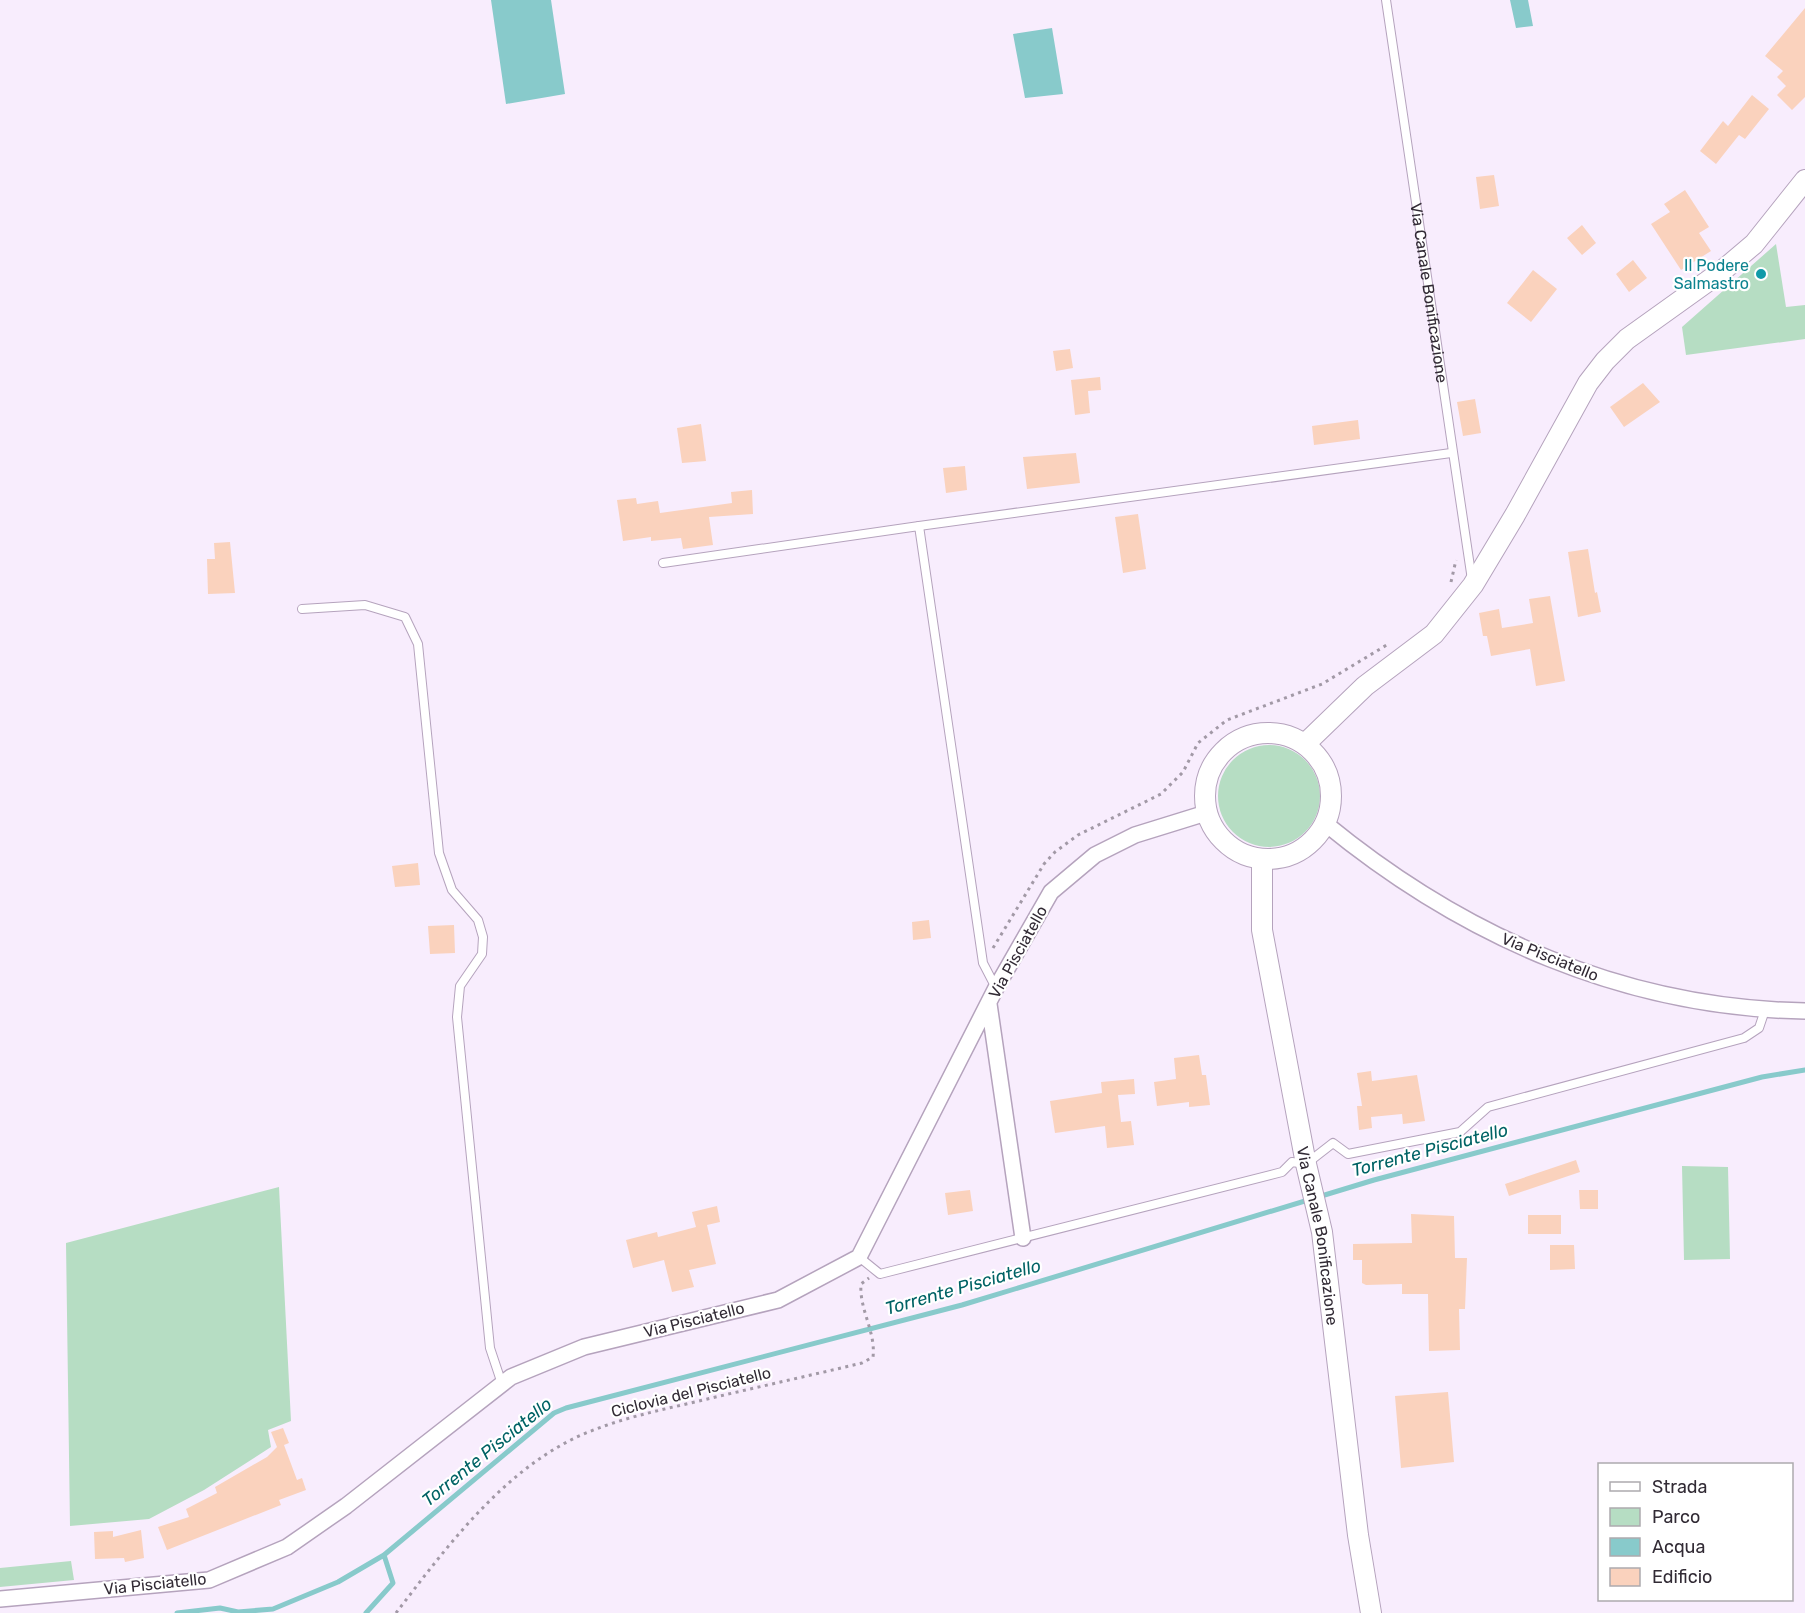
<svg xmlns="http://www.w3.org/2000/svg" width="1805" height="1613" font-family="Rubik,sans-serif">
  <rect width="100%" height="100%" fill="#f8edfd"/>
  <path fill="#b6ddc3" d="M1776 244 1786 307 1805 305V339L1686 355 1682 327Z
    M1218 796a51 51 0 1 1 102 0a51 51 0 1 1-102 0Z
    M1682 1166 1728 1167 1730 1259 1684 1260Z
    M279 1187 291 1421 268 1430 271 1447 204 1490 149 1519 70 1526 66 1243Z
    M71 1561 74 1580 0 1587V1568Z"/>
  <path fill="#88cacb" d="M491 0H551L565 94 506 104Z
    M1510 0H1528L1533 26 1516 28Z
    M1052 28 1063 94 1025 98 1013 34Z"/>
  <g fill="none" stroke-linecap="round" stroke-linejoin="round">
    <path stroke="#88cacb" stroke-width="5" d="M177 1613 220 1608 238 1612 273 1609 338 1582 384 1555 554 1413 566 1408 962 1305 1374 1180 1762 1077 1805 1070
      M366 1613 393 1583 384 1555"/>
  </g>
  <path fill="#fad2bd" d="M1805 8V97L1792 110 1777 95 1786 86 1777 77 1783 71 1765 56Z
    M1752 95 1769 109 1745 139 1739 135 1716 164 1700 151 1723 121 1728 126Z
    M1494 175 1499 206 1480 209 1476 177Z
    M1685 190 1709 227 1699 233 1711 251 1681 270 1651 224 1670 212 1664 204Z
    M1582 225 1596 243 1582 255 1567 238Z
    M1633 260 1647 278 1629 292 1616 274Z
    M1533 270 1557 289 1531 322 1507 303Z
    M1070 349 1073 368 1056 371 1053 351Z
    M1100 377 1101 390 1088 391 1090 413 1075 415 1071 380Z
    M1643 383 1660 402 1624 427 1610 407Z
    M1475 399 1481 433 1463 436 1457 402Z
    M1358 420 1360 439 1314 445 1312 426Z
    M701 424 706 461 682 463 677 428Z
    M1076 453 1080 483 1027 489 1023 457Z
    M965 466 967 490 946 493 943 468Z
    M752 490 753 514 709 517 713 545 683 549 681 538 651 541V537L623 541 617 500 636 498 637 504 658 501 660 513 732 503 731 492Z
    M1138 514 1146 569 1123 573 1115 517Z
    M230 542 235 593 208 594 207 559H215L214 543Z
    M1588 549 1595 593 1597 592 1601 612 1578 617 1568 552Z
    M1550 596 1565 681 1536 686 1530 649 1491 656 1487 636H1483L1479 613 1499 609 1502 628 1533 623 1529 599Z
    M418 863 420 885 395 887 392 866Z
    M929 920 931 938 913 940 912 922Z
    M454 925 455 953 430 954 428 926Z
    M1199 1055 1202 1075H1206L1210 1105 1189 1107V1102L1157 1106 1154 1082 1176 1079 1174 1058Z
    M1371 1071 1372 1081 1417 1075 1425 1121 1403 1124 1402 1114 1371 1117 1372 1128 1359 1130 1357 1106H1362L1357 1073Z
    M1134 1079 1135 1094 1118 1095 1121 1122 1131 1121 1134 1145 1107 1148 1105 1126 1055 1133 1050 1101 1102 1093 1101 1082Z
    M1576 1160 1580 1172 1509 1196 1505 1184Z
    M970 1190 973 1211 948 1215 945 1193Z
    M1579 1190H1598V1209H1580Z
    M717 1206 720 1222 707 1225 716 1264 689 1270 694 1287 672 1292 664 1260 633 1268 626 1240 657 1232 658 1237 696 1227 692 1212Z
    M1411 1214 1454 1216 1455 1258H1467L1465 1309H1459L1460 1350 1429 1351 1428 1294H1402V1284L1366 1285 1362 1283V1260H1353V1244L1412 1243Z
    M1528 1215H1561V1234H1528Z
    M1550 1245H1574L1575 1269 1550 1270Z
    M1448 1392 1454 1462 1401 1468 1395 1396Z
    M283 1428 289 1443 284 1445 297 1480 302 1478 306 1490 279 1500 281 1505 167 1550 158 1527 189 1517 186 1509 217 1493 215 1487 267 1457 277 1447 271 1432Z
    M141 1530 144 1558 125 1562 124 1558 95 1559 94 1532 113 1531V1537Z"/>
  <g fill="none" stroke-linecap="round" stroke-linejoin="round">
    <defs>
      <g id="service">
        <path id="s1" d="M1386 0 1472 580"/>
        <path d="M919 526 1451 453"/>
        <path d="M663 563 919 526 983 963 996 988"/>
        <path d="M302 609 365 605 405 617 418 644 439 853 452 890 478 920 483 937 482 954 460 986 457 1017 490 1348 502 1384"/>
        <path d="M859 1257 880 1274 1282 1172 1292 1162 1306 1164 1333 1143 1348 1154 1460 1132 1488 1107 1744 1038 1759 1028 1765 1010"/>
      </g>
      <path id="minor" d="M1326 824C1464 937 1625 1008 1805 1011
        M989 1004 1023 1238
        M0 1599 209 1580 287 1547 346 1506 511 1377 584 1347 778 1300 859 1257 996 988 1051 892 1095 855 1135 835 1206 813"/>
      <g id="tertiary">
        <circle cx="1268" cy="796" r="63"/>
        <path d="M1305 744 1365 686 1434 634 1473 585 1515 515 1588 383 1605 361 1627 339 1722 271 1754 244 1805 180"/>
        <path id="s2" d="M1262 860V930L1306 1164 1322 1232 1358 1535 1371 1613"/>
      </g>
    </defs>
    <use href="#service" stroke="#b5a3bd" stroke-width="10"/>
    <use href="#minor" stroke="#b5a3bd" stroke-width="18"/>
    <use href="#tertiary" stroke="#b5a3bd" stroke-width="22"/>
    <path stroke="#a299a6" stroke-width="3" stroke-dasharray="3 4.5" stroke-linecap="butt" d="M1451 582 1456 560
      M993 948 1044 864 1055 852 1078 835 1161 794 1183 772 1198 743 1227 720 1322 684 1390 643
      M396 1613C445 1549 502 1472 577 1437 616 1419 657 1411 699 1401 753 1388 808 1376 862 1363L873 1357C876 1332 859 1309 861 1284L869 1278"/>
    <use href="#service" stroke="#fff" stroke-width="8"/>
    <use href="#minor" stroke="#fff" stroke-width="15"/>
    <use href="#tertiary" stroke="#fff" stroke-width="20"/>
  </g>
  <circle fill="#0f9aa8" stroke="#fff" stroke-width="2" cx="1761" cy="274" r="6"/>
  <g text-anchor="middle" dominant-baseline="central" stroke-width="4.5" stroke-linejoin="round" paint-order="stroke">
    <g font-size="16" fill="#0d838f" stroke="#fff" text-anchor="end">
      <text x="1749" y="265">Il Podere<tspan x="1749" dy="18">Salmastro</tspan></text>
    </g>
    <g font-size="16" fill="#322b35" stroke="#fff">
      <text stroke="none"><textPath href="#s1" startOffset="296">Via Canale Bonificazione</textPath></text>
      <text transform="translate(1018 952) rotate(-61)">Via Pisciatello</text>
      <text transform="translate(1550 957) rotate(22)">Via Pisciatello</text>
      <text stroke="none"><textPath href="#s2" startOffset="381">Via Canale Bonificazione</textPath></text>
      <text transform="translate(694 1320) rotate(-14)">Via Pisciatello</text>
      <text transform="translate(691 1392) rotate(-14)">Ciclovia del Pisciatello</text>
      <text transform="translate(155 1584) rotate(-6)">Via Pisciatello</text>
    </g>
    <g font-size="18" font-style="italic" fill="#006365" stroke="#fff">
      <text transform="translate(1430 1150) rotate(-15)">Torrente Pisciatello</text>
      <text transform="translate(963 1287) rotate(-16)">Torrente Pisciatello</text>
      <text transform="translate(487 1452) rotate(-39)">Torrente Pisciatello</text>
    </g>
  </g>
  <rect x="1598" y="1463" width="195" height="138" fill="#ffffff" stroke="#adaaae" stroke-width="1.5"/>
  <rect x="1610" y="1482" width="30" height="9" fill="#ffffff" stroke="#adaaae" stroke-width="1.5"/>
  <text x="1652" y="1493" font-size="18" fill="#322b35">Strada</text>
  <rect x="1610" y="1508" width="30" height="18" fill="#b6ddc3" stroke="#adaaae" stroke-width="1.5"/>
  <text x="1652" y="1523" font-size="18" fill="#322b35">Parco</text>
  <rect x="1610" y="1538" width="30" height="18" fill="#88cacb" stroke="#adaaae" stroke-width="1.5"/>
  <text x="1652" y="1553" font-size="18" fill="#322b35">Acqua</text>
  <rect x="1610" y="1568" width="30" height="18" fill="#fad2bd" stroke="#adaaae" stroke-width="1.5"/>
  <text x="1652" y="1583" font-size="18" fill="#322b35">Edificio</text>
</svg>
